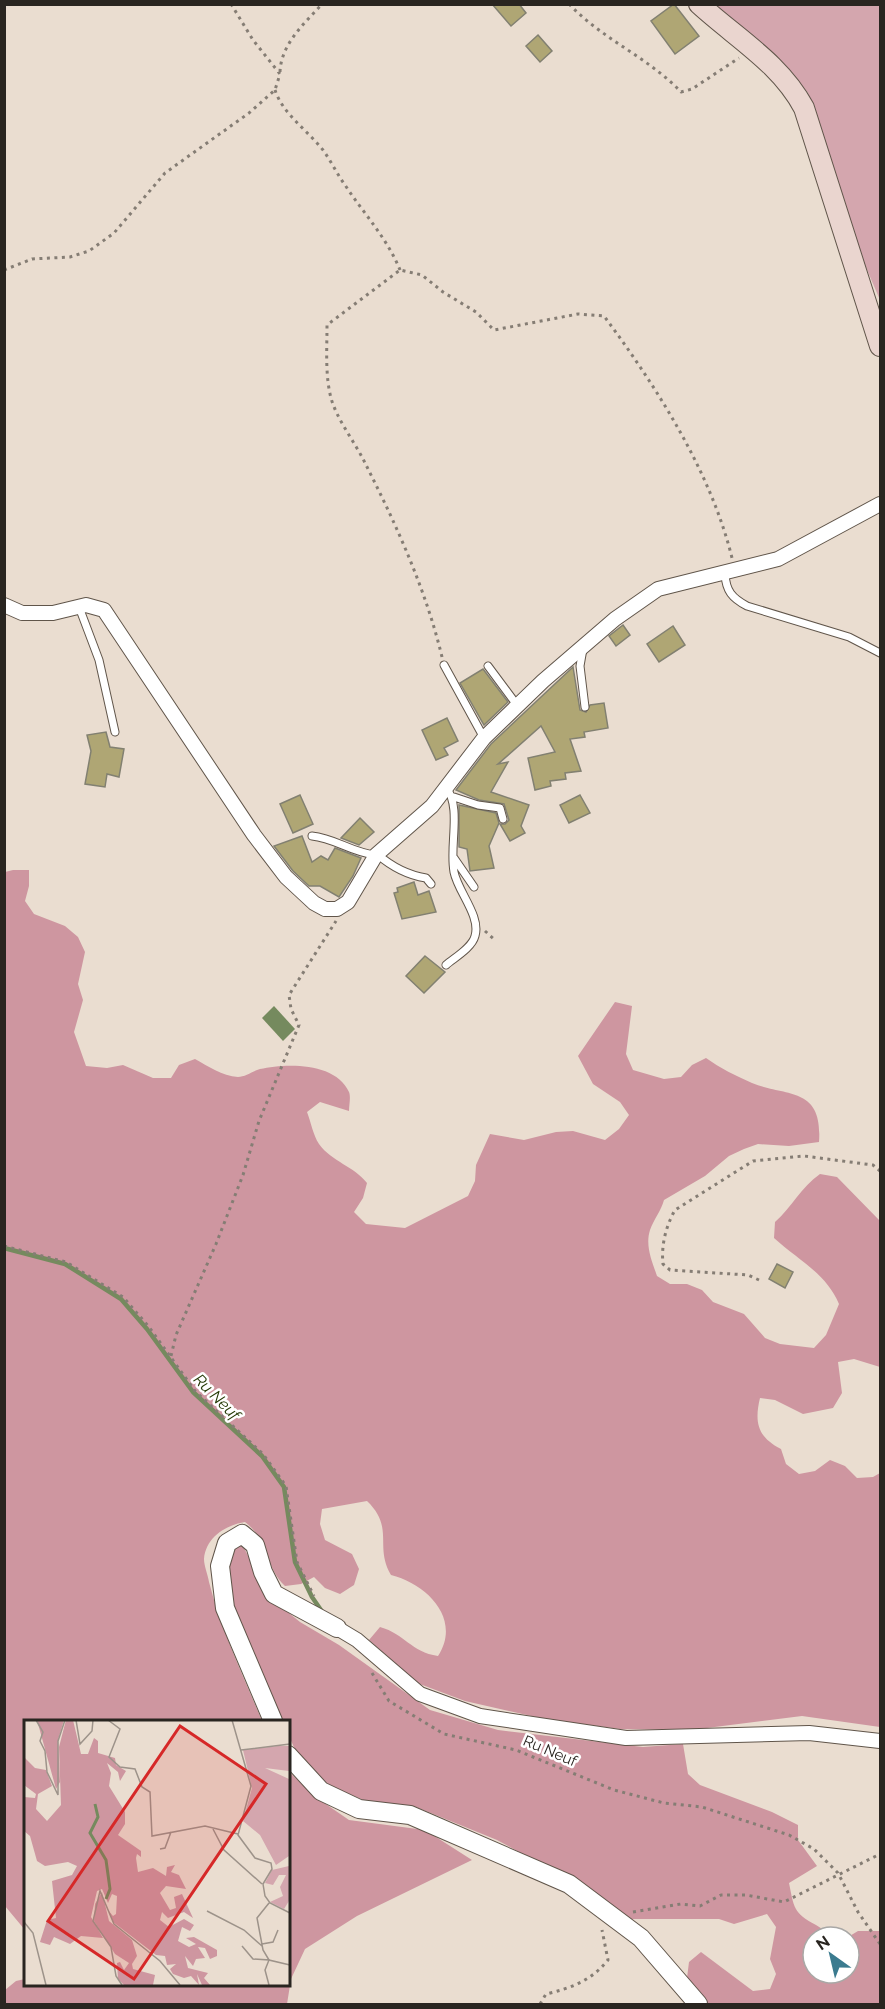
<svg xmlns="http://www.w3.org/2000/svg" width="885" height="2009" font-family="Raleway,sans-serif">
  <rect width="100%" height="100%" fill="#eaddd0"/>
  <path fill="#d4a6ae" d="M711 5H880V300L856 244 808 93 782 62Z"/>
  <path fill="#ce96a0" d="M13 870H29V886L25 901 34 914 65 926 78 937 85 952 78 984 83 1000 74 1032 86 1066 107 1068 123 1065 153 1078H171L179 1065 195 1059C208 1066 222 1076 238 1077 245 1077 253 1071 260 1069 286 1063 336 1062 349 1092 351 1097 349 1105 349 1111L320 1102 307 1112C311 1122 313 1135 319 1144 332 1162 354 1166 367 1183L363 1198 354 1212 366 1224 405 1228 468 1196 475 1181 476 1165 490 1134 524 1140 556 1132 573 1131 605 1140 619 1129 629 1115 620 1102 593 1084 578 1056 615 1002 632 1006 626 1054 633 1070 664 1079 681 1077 692 1065 706 1058C720 1068 736 1076 752 1083 787 1097 823 1086 819 1142L789 1146 758 1144 744 1149 729 1156 705 1176 664 1200C661 1211 654 1219 650 1230 645 1246 652 1261 657 1276L670 1284H687L702 1290 713 1302 744 1314 765 1338 780 1344 814 1348 826 1335 839 1304C826 1273 798 1260 774 1238L775 1222C792 1207 801 1187 820 1174L837 1177 880 1221V1367L854 1359 838 1362 842 1393 833 1408 803 1414 775 1400 760 1398C754 1423 758 1437 781 1449L786 1464 799 1474 815 1471 830 1460 845 1466 857 1478 873 1477 880 1473V1727L802 1716 691 1730 620 1729 545 1719 465 1701 417 1683 369 1640 380 1627C405 1634 411 1652 438 1656 462 1619 427 1584 391 1575 374 1546 395 1528 367 1501L322 1509 320 1524 325 1540 352 1554 359 1569 354 1585 340 1594 325 1588 314 1577 301 1584 285 1586C264 1566 270 1541 245 1522 226 1525 206 1537 204 1559 204 1566 208 1575 209 1582 221 1630 243 1675 262 1721H26L25 1930 5 1906V872Z
    M242 1544 269 1597 300 1622 339 1645 430 1710 498 1730 643 1747 683 1744 688 1774 700 1785 772 1812 798 1825V1840L817 1866 789 1883C794 1907 793 1913 816 1925 822 1928 827 1934 832 1937H813V1973H849L848 1937 858 1931H880V2004H704L687 1978 689 1962 701 1952 753 1991 770 1989 776 1974 770 1959 776 1927 767 1914 734 1924 719 1919H631L580 1885 497 1840 416 1807 370 1803 329 1785 297 1754 288 1734V1721H282C264 1680 227 1611 228 1566 228 1560 231 1554 233 1548Z
    M288 1771 317 1798 349 1820 425 1830 472 1860 357 1916 305 1949 291 1979 287 2004H5V1990L16 1981 25 1979 26 1984H288Z"/>
  <path fill="#758a5e" d="M274 1006 295 1029 283 1041 262 1018Z"/>
  <g fill="none" stroke-linecap="round" stroke-linejoin="round">
    <path stroke="#758a5e" stroke-width="4.5" d="M4 1248 65 1264 121 1299 147 1329 193 1392 262 1456 284 1487 295 1562 312 1597 323 1613"/>
  </g>
  <path fill="#afa674" stroke="#828071" stroke-width="1.5" d="M492 4H519L526 13 511 26Z
    M674 4 699 36 675 54 651 21Z
    M538 35 552 51 540 62 526 46Z
    M623 625 630 635 616 646 609 636Z
    M673 626 685 645 659 662 647 644Z
    M573 667 580 710 586 712 590 705 604 703 608 728 584 732 585 737 570 739 581 771 565 773 566 779 550 781 551 786 535 790 528 758 555 752 541 726 498 764 508 762 491 792 529 805 521 826 525 833 510 841 500 824H505L509 820 504 804 479 800 456 790 491 744Z
    M483 669 508 702 484 725 460 683Z
    M447 718 458 741 444 748 448 755 436 760 422 730Z
    M106 732 110 747 124 749 119 777 107 774 105 787 85 784 91 751 87 735Z
    M300 795 313 824 293 833 280 804Z
    M580 795 590 813 569 823 560 805Z
    M459 805 496 813 499 823 489 846 494 868 470 871 467 849 459 847Z
    M360 818 374 832 359 845 341 838Z
    M302 836 312 862 321 856 328 860 335 848 361 858 353 876 339 897 320 886H309L293 871 274 846Z
    M414 882 418 895 429 891 436 912 402 919 394 893 398 892 397 888Z
    M425 956 445 972 424 993 406 976Z
    M777 1264 793 1272 785 1288 769 1279Z"/>
  <g fill="none" stroke-linecap="round" stroke-linejoin="round">
    <defs>
      <path id="service" d="M725 574C726 591 732 598 747 606L849 637 880 653
        M79 607 99 660 115 732
        M583 649 580 666 585 707
        M444 665 484 738
        M488 666 517 705
        M454 797 478 805 500 808 503 819
        M312 836C335 838 352 853 376 855
        M377 854C392 867 407 875 426 878L431 884
        M454 858 474 887
        M446 965C454 958 472 948 475 936 481 916 458 892 454 872 449 845 462 808 446 787"/>
      <path id="minor" d="M4 605 22 613H53L86 605 104 610 254 835 286 877 314 903 325 909H337L348 902 376 855 432 806 484 738 543 681 615 619 658 589 778 559 880 504
        M337 1628 357 1640 420 1694 480 1716 626 1738 809 1733 880 1741"/>
      <path id="tertiary" d="M273 1721 225 1608 220 1566 227 1543 242 1534 255 1545 263 1572 274 1594 337 1628
        M288 1755 321 1791 359 1809 410 1815 569 1884 641 1938 698 2004"/>
      <path id="secondary" d="M699 4C736 38 780 63 804 108L880 346"/>
    </defs>
    <use href="#service" stroke="#60554a" stroke-width="9"/>
    <use href="#minor" stroke="#60554a" stroke-width="16"/>
    <use href="#tertiary" stroke="#60554a" stroke-width="20"/>
    <use href="#secondary" stroke="#60554a" stroke-width="22"/>
    <path stroke="#857d74" stroke-width="3" stroke-dasharray="3 4.5" stroke-linecap="butt" d="M569 4C602 39 649 58 681 92L692 89 739 58
      M280 72C281 44 304 24 322 4
      M275 90C282 113 308 131 323 150 331 161 337 174 345 185 364 214 387 238 400 270
      M4 270 32 259 70 257 89 251 114 233 165 173 249 113 275 90 280 74 253 40 231 4
      M442 657C426 590 396 524 365 463 355 442 337 420 331 398 325 375 327 349 327 325L400 270 422 275 443 292 476 312 494 330 578 314 604 316C656 386 711 472 732 558
      M485 931 495 940
      M4 1246 66 1262 123 1297 149 1327 195 1391 263 1454 286 1486 297 1562 314 1596
      M759 1280 748 1275 670 1270 663 1264C661 1245 666 1226 675 1210L753 1161 804 1156 873 1165 880 1171
      M171 1356 176 1335 216 1244 243 1175 259 1121 299 1025 291 1009 289 995 336 921
      M372 1673 389 1701 444 1734 516 1750 614 1790 664 1803 702 1807 789 1835 814 1849 838 1873 858 1912 880 1944
      M633 1912 681 1904 700 1906 721 1895H746L784 1902 880 1854
      M540 2004 546 1994C571 1988 591 1981 608 1960L602 1930"/>
    <use href="#service" stroke="#fff" stroke-width="7"/>
    <use href="#minor" stroke="#fff" stroke-width="14"/>
    <use href="#tertiary" stroke="#fff" stroke-width="18"/>
    <use href="#secondary" stroke="#ead5cf" stroke-width="20"/>
  </g>
  <g text-anchor="middle" dominant-baseline="central" stroke-width="5" stroke-linejoin="round" paint-order="stroke">
    <g font-size="15" fill="#292520" stroke="#fff">
      <text transform="translate(550 1751) rotate(23)">Ru Neuf</text>
    </g>
    <g font-size="16" font-style="italic" fill="#243904" stroke="#fff">
      <text transform="translate(217 1397) rotate(45)">Ru Neuf</text>
    </g>
  </g>
  <g transform="translate(24 1720)">
    <rect width="266" height="266" fill="#eaddd0"/>
    <path d="M254 26H265V51L241 48 265 59V136L252 145 236 115 219 101 228 68 219 30ZM265 146V181L260 189 246 182 259 176 256 167 262 155H255L249 165 241 163 248 150Z" fill="#d4a6ae"/>
    <path d="M13 0H40L34 20 36 62 32 69ZM42 0H49L57 34H64L70 18 74 21V33L91 38 92 45 102 51 96 61 94 52 83 43 87 53 85 66 101 92V104L94 115 117 131V137L113 134 112 138 114 152 129 148 142 156 143 147 151 145 147 152 155 155 162 169 142 166 136 173 146 190 152 188 150 177 158 174 169 198 160 192 144 198 138 192 136 200 145 207 160 199 170 205 166 211 158 207 154 221 165 227 172 224 162 218 170 217 193 230V236L186 239 181 228 174 227 181 238 172 239 169 246 161 236 164 248 184 253 180 258 186 265H178L173 254 175 265 167 256 160 258 149 254 146 249 152 244 143 245 141 236 132 235 89 202 84 190 89 196 92 194 93 176 88 174 84 183 78 169 73 171 67 197 79 218 57 216 46 224 30 217 26 225 16 222 23 200 32 198 28 161 48 155 53 146 44 142 21 146 13 141 6 116 0 111V77L11 78 12 74 0 65V37L11 48 22 50 28 66 14 74 12 89 23 101 37 85 35 27ZM78 172 85 201 108 220 113 236 108 244 109 249 131 255 129 265H100L94 259 93 243 96 242 100 250 105 243 91 234 70 201 71 184Z" fill="#ce96a0"/>
    <path fill="none" stroke="#758a5e" stroke-width="3" d="M71 84 74 97 66 113 82 140 86 169 82 179"/>
    <path fill="none" stroke="#9d938a" stroke-width="1.5" d="M12 0 19 12 16 21 21 31 23 52 34 75V21L41 0M52 0 56 24 68 11 69 0M84 0 96 9 85 37 96 47 111 49 118 67 126 72 128 116 181 106 214 114M208 0 227 66 214 115 231 138 247 143 248 149 239 164 241 176 246 183 266 193M217 30 266 24M189 109 200 130 238 164M136 129 141 128 147 112M245 183 233 198 239 230 245 240 266 245M183 191 220 210 238 226M0 202 9 213 22 265M238 224 249 222 254 210M218 226 229 239 245 240 241 250 245 265M98 265 92 256 87 227 69 201 76 171 90 204 136 241 156 265"/>
    <path fill="#d62828" fill-opacity="0.15" stroke="#d62828" stroke-width="3" d="M156 6 242 64 110 259 24 201Z"/>
    <rect width="266" height="266" fill="none" stroke="#292520" stroke-width="3"/>
  </g>
  <rect width="885" height="2009" fill="none" stroke="#292520" stroke-width="12"/>
  <g transform="translate(831 1955) rotate(326)"><circle r="28" fill="#ffffff" stroke="#a9a8a6" stroke-width="1.5"/>
  <path d="M0-4.5L10 22L0 15L-10 22Z" fill="#3b7b8f"/>
  <text y="-9" font-size="16" font-weight="bold" text-anchor="middle" fill="#292520">N</text>
  </g>
</svg>
